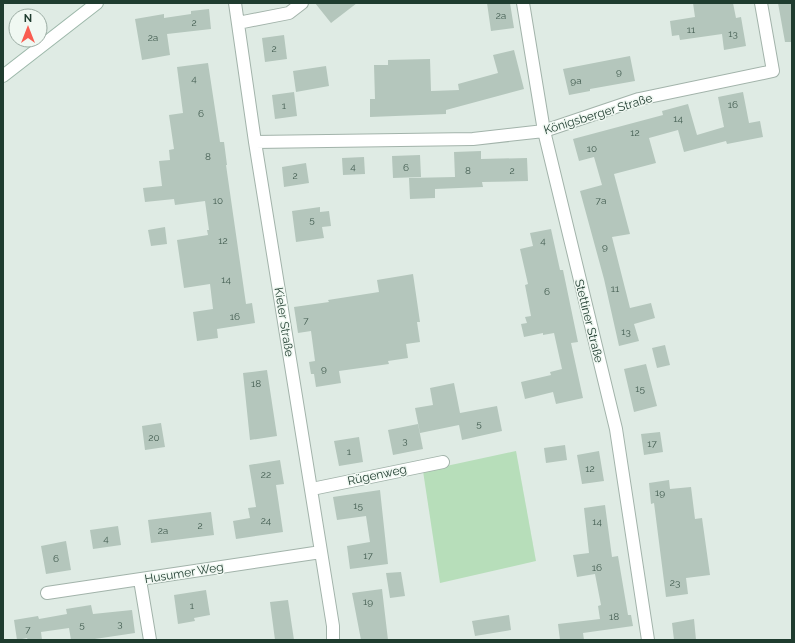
<svg xmlns="http://www.w3.org/2000/svg" width="795" height="643" font-family="Raleway,sans-serif">
  <rect width="100%" height="100%" fill="#dfebe4"/>
  <path fill="#b7deba" d="M516 451 536 561 440 583 423 471Z"/>
  <path fill="#b4c6bc" d="M315 3H357L331 23Z
    M487 3H510L514 28 491 31Z
    M693 3H733L736 18 741 17 746 46 724 50 722 34 680 40 679 35 672 36 670 21 695 17Z
    M778 3H792V42H785Z
    M209 9 211 29 167 34 170 55 142 60 135 19 164 14V18L191 14V11Z
    M284 35 287 59 265 62 262 38Z
    M514 50 524 89 446 110V114L370 117V99H375L374 65H388V60L430 59 431 91 459 90 458 84 498 73 493 55Z
    M630 56 635 81 590 89V91L569 95 563 69Z
    M208 63 220 142H224L227 165H226L246 304 252 303 255 323 217 329 218 338 197 341 193 312 213 309 210 284 184 288 177 240 208 235 207 230H209L205 201 175 205 174 199 145 202 143 188 162 186 159 161 170 160 169 150 174 149 169 115 183 113 177 67Z
    M326 66 329 86 296 92 293 71Z
    M294 92 297 116 275 119 272 95Z
    M743 92 749 123 760 121 763 137 727 144 726 141 684 152 678 130 649 138 656 163 614 174 630 234 612 237 630 308 651 303 655 318 634 324 639 341 619 346 604 279 580 191 602 185 594 157 579 161 573 139 663 115 662 111 688 104 697 135 724 127 718 97Z
    M481 151V159L527 158 528 181 482 182 483 187 435 189V198L410 199 409 178 455 177 454 152Z
    M420 155 421 177 393 178 392 156Z
    M364 157 365 174 343 175 342 158Z
    M306 163 309 183 284 187 282 167Z
    M320 207V212L329 211 331 226 322 227 324 238 296 242 292 211Z
    M165 227 167 244 151 246 148 230Z
    M551 229 560 270H563L578 342 571 343 583 398 556 404 553 392 525 399 521 382 551 375 550 372 562 369 554 333 543 335V333L524 337 521 324 527 323 525 317 531 316 525 285 528 284 520 249 533 246 530 233Z
    M413 274 420 322H417L420 342 406 344 408 358 388 361 389 364 339 371 341 383 316 387 314 374H311L309 362 315 361 311 331 298 333 294 307 329 302 328 300 379 292 377 280Z
    M665 345 670 365 657 368 652 348Z
    M646 364 657 406 634 412 624 369Z
    M267 370 277 436 250 440 243 373Z
    M454 383 460 413 497 406 502 431 462 440 459 425 420 433 415 408 433 405 430 388Z
    M161 423 165 447 145 450 142 426Z
    M418 424 423 449 393 455 388 430Z
    M660 432 663 452 644 455 641 434Z
    M359 437 363 462 339 466 334 441Z
    M565 445 567 460 546 463 544 448Z
    M599 451 604 481 582 484 577 455Z
    M280 460 284 484 276 485 283 532 236 539 233 521 250 518 248 508 256 507 249 465Z
    M669 480 670 489 691 487 695 519 702 518 710 575 686 578 688 594 666 597 654 503 651 504 649 483Z
    M380 490 388 564 350 569 347 546 370 542 366 516 337 520 333 497Z
    M605 505 612 557 618 556 628 615H631L633 626 583 633 584 640H560L558 624 600 619 598 606 601 605 595 574 577 577 573 555 589 553 584 508Z
    M211 512 214 535 151 543 148 520Z
    M118 526 121 545 93 549 90 530Z
    M66 541 71 570 46 574 41 546Z
    M401 572 405 596 390 598 386 573Z
    M382 589 388 640H361L352 593Z
    M206 590 210 615 194 618 195 621 178 624 174 595Z
    M288 600 294 640H275L270 602Z
    M91 605 93 614 132 610 135 633 88 640H71L69 628 41 632 42 640H28L27 638 17 640 14 620 38 616 39 619 67 614 66 609Z
    M509 615 511 630 475 636 472 621Z
    M694 619 696 640H674L672 623Z"/>
  <g fill="none" stroke-linecap="round" stroke-linejoin="round">
    <defs>
      <path id="minor" d="M235 3 255 142 333 626V640
        M523 3 544 131 616 429 648 640
        M238 23 289 13 302 3
        M255 142 473 139 544 131 639 99 773 71 761 3
        M312 489 443 462
        M140 580 150 640
        M47 593 321 552"/>
      <path id="secondary" d="M3 76 97 3"/>
    </defs>
    <use href="#minor" stroke="#a2b3aa" stroke-width="14"/>
    <use href="#secondary" stroke="#9db8aa" stroke-width="14"/>
    <use href="#minor" stroke="#fff" stroke-width="12"/>
    <use href="#secondary" stroke="#fff" stroke-width="12"/>
  </g>
  <g text-anchor="middle" dominant-baseline="central" stroke-width="3" stroke-linejoin="round" paint-order="stroke">
    <g font-size="10" fill="#445e52">
      <text x="501" y="15">2a</text>
      <text x="194" y="22">2</text>
      <text x="691" y="29">11</text>
      <text x="733" y="33">13</text>
      <text x="153" y="37">2a</text>
      <text x="274" y="48">2</text>
      <text x="619" y="71">9</text>
      <text x="194" y="78">4</text>
      <text x="576" y="80">9a</text>
      <text x="733" y="104">16</text>
      <text x="284" y="105">1</text>
      <text x="201" y="113">6</text>
      <text x="678" y="118">14</text>
      <text x="635" y="132">12</text>
      <text x="592" y="148">10</text>
      <text x="208" y="156">8</text>
      <text x="353" y="166">4</text>
      <text x="406" y="167">6</text>
      <text x="468" y="170">8</text>
      <text x="512" y="170">2</text>
      <text x="295" y="175">2</text>
      <text x="218" y="200">10</text>
      <text x="601" y="200">7a</text>
      <text x="312" y="219">5</text>
      <text x="223" y="240">12</text>
      <text x="543" y="240">4</text>
      <text x="605" y="246">9</text>
      <text x="226" y="279">14</text>
      <text x="615" y="288">11</text>
      <text x="547" y="291">6</text>
      <text x="235" y="316">16</text>
      <text x="306" y="320">7</text>
      <text x="626" y="331">13</text>
      <text x="324" y="368">9</text>
      <text x="256" y="383">18</text>
      <text x="640" y="388">15</text>
      <text x="479" y="423">5</text>
      <text x="154" y="437">20</text>
      <text x="405" y="440">3</text>
      <text x="652" y="443">17</text>
      <text x="349" y="451">1</text>
      <text x="590" y="468">12</text>
      <text x="266" y="474">22</text>
      <text x="660" y="492">19</text>
      <text x="358" y="505">15</text>
      <text x="266" y="520">24</text>
      <text x="597" y="521">14</text>
      <text x="200" y="525">2</text>
      <text x="163" y="530">2a</text>
      <text x="106" y="538">4</text>
      <text x="368" y="555">17</text>
      <text x="56" y="558">6</text>
      <text x="597" y="567">16</text>
      <text x="675" y="582">23</text>
      <text x="368" y="601">19</text>
      <text x="192" y="605">1</text>
      <text x="614" y="616">18</text>
      <text x="120" y="623">3</text>
      <text x="82" y="624">5</text>
      <text x="28" y="629">7</text>
    </g>
    <g font-size="12" fill="#1f3c2f" stroke="#f0f8f2">
      <text transform="translate(598 114) rotate(-17)">Königsberger Straße</text>
      <text transform="translate(589 321) rotate(76)">Stettiner Straße</text>
      <text transform="translate(284 322) rotate(81)">Kieler Straße</text>
      <text transform="translate(377 475) rotate(-12)">Rügenweg</text>
      <text transform="translate(184 573) rotate(-9)">Husumer Weg</text>
    </g>
  </g>
  <rect width="795" height="643" fill="none" stroke="#1f3c2f" stroke-width="8"/>
  <g transform="translate(28 28)"><circle r="19" fill="#f0f8f2" stroke="#9cada4"/>
  <path d="M0-3L7 15L0 10L-7 15Z" fill="#f95c50"/>
  <text y="-6" font-size="11" font-weight="bold" text-anchor="middle" fill="#1f3c2f">N</text>
  </g>
</svg>
